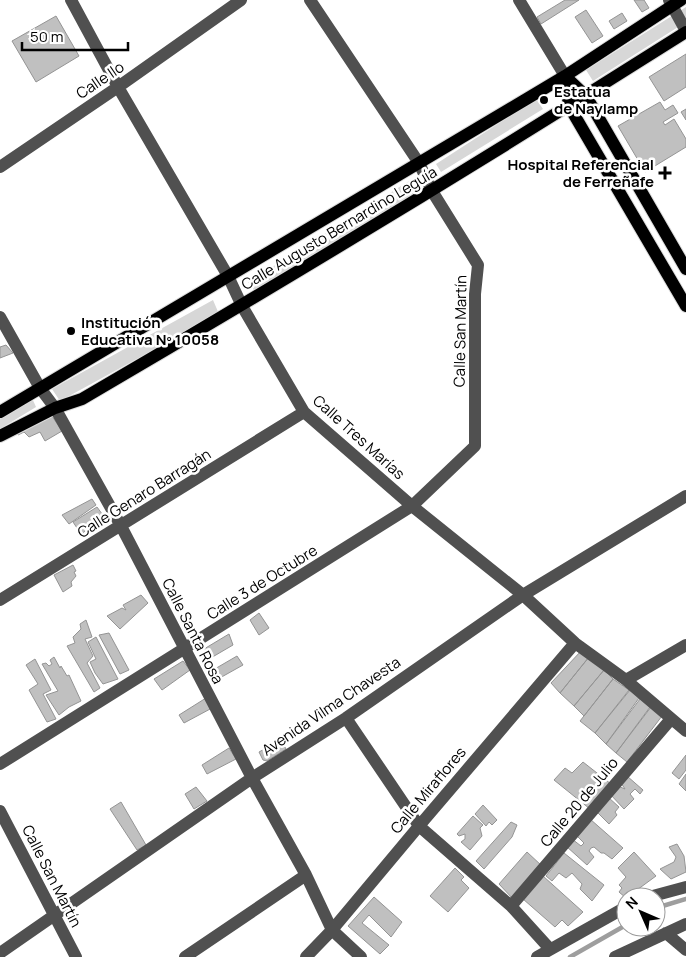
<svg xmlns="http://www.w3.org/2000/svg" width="686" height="957" font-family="Manrope,sans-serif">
  <rect width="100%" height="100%" fill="#fff"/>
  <path fill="#d7d7d7" d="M686 7V22L593 81 586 70Z
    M536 99 543 109 441 172 436 164Z
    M409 181 414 193 254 290 248 282Z
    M213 300 219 314 60 401 52 389Z
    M32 398 36 407 0 429V418Z"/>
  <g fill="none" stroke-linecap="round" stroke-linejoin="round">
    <path stroke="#9e9e9e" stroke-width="4.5" d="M656 908 686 899
      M570 957 626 925"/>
  </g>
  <path fill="#c0c0c0" stroke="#949494" d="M565 0H579L541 24 537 17Z
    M634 0H644L649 8 642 12Z
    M586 10 603 36 592 43 575 17Z
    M622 13 627 21 614 29 609 21Z
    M56 16 79 56 36 82 12 41Z
    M686 54V87L664 101 649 77Z
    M660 102 665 110 673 105 678 113 663 122 665 125 674 119 686 139V147L645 172 618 126Z
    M686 109V120L681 112Z
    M6 345 13 353 0 358V347Z
    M50 413 62 431 45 441 40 432 29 437 24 432 18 435 15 429Z
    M92 499 96 505 69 524 62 515Z
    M97 507 105 518 81 534 73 522Z
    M73 565 76 571 74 572 76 576 71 582 72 586 63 592 54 575Z
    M141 595 148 603 120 629 107 616 122 608 126 610 123 605Z
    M259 613 269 628 259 635 250 620Z
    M86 620 92 637 85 639 93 656 87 663 100 688 94 692 67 646 75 643 73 637 81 629 80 624Z
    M109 633 129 670 120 674 99 635Z
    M229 634 233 645 209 659 204 649Z
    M96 637 118 679 103 684 95 673 90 662 96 659 88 642Z
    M582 650 589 657 560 693 551 683Z
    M237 656 243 665 218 679 213 670Z
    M54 657 60 668 61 666 67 676 69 675 81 701 69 707 59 715 46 695 58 691 42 664 46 663 49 666 52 664 50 660Z
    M589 657 604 670 574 706 560 693Z
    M35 659 51 690 43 694 56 719 47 722 29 690 38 684 26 665Z
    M183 661 190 670 162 690 154 679Z
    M604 670 613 679 584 716 574 706Z
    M613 679 629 690 595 733 580 721Z
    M630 690 639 698 606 744 595 733Z
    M206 698 212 708 184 723 179 715Z
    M640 699 650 707 616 753 606 744Z
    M651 707 662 716 627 762 616 753Z
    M281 740 286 749 267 761 263 760 259 752Z
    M229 748 236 759 207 774 202 765Z
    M686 755V770L679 779 672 773Z
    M583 762 611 784 590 809 554 780 565 768 572 773Z
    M686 774V791L679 784Z
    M627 776 643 790 640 794 635 789 630 794 634 799 624 809 610 794 618 786 625 789 621 783Z
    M196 787 207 801 194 809 185 794Z
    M608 797 619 807 615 812 617 815 609 824 596 811Z
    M121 802 146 845 137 850 110 809Z
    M483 805 497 820 492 825 489 822 486 826 475 814Z
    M473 816 483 825 480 828 482 836 470 850 461 842 465 839V834L459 836 457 834Z
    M590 819 623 848 612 859 604 853H601L594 847 591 848 589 851 594 857 587 865 566 846 572 839 581 846 584 843 576 835Z
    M511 822 517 825 512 837 484 869 476 861Z
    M677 844 684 856 686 872 671 879 660 869 674 862 676 857 669 847Z
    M527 852 542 866 513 899 499 884Z
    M634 852 656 876 626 898 619 892 622 888 619 885 626 877 618 868Z
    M564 853 604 885 592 901 580 889 582 884 572 873 566 878 559 873 552 881 546 876Z
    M455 868 464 877 461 880 469 888 448 912 430 896Z
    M543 876 583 912 568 926 562 920 555 927 523 899Z
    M374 897 402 922 391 937 369 915 362 923 389 945 380 954 348 926Z"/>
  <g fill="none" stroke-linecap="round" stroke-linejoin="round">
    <defs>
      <path id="major" d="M565 76 569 106 686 306
        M565 76 586 96 686 269
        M0 412 565 76 681 0
        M0 436 55 408 82 399C286 280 487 158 686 32"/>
    </defs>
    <use href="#major" stroke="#dbdbdb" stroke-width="14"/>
    <path stroke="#505050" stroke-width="12" d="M71 0 118 87 228 276 242 306 304 412 412 506 523 595 575 643 626 680 686 731
      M519 0 565 76
      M669 0 686 31
      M0 167 118 87 241 0
      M0 317 40 388 55 408 121 526 252 778 306 875 332 930 361 957
      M0 600 304 412
      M626 680 686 645
      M346 718 419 826 511 906 550 949
      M0 764 412 506 475 446V294L478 265 432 191 419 163 310 0
      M0 811 76 957
      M649 897 686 887
      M511 906 671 719
      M666 933 686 950
      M0 953 252 778 346 718 523 595 686 496
      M185 957 306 875
      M306 957 332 930 419 826 575 643
      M537 957 626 907
      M615 957 686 924"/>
    <use href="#major" stroke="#000" stroke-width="12"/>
  </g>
  <g fill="#000" stroke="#fff" stroke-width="2">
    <circle cx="544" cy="100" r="5"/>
    <path d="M662.5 165.5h5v5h5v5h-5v5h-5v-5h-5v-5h5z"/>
    <circle cx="71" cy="331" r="5"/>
  </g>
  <g text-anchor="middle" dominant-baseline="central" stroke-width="5" stroke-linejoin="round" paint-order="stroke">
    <g font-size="15" fill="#000" stroke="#fff">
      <text transform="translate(100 80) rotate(-34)">Calle Ilo</text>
      <text transform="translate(339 228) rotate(-31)">Calle Augusto Bernardino Leguía</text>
      <text transform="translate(460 331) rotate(-89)">Calle San Martín</text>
      <text transform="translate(359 437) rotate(42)">Calle Tres Marías</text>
      <text transform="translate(144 493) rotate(-32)">Calle Genaro Barragán</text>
      <text transform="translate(262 582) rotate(-32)">Calle 3 de Octubre</text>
      <text transform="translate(193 631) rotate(63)">Calle Santa Rosa</text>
      <text transform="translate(331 706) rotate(-34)">Avenida Vilma Chavesta</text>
      <text transform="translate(428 790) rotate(-50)">Calle Miraflores</text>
      <text transform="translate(579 802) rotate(-50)">Calle 20 de Julio</text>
      <text transform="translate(52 876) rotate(63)">Calle San Martín</text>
    </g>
    <g font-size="15" font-weight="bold" fill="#000" stroke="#fff" text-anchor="start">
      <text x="554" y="91">Estatua<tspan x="554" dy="17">de Naylamp</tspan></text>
      <text x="654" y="164" text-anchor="end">Hospital Referencial<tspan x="654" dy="17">de Ferreñafe</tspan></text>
      <text x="81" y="322">Institución<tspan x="81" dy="17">Educativa Nº 10058</tspan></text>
    </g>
  </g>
  <g transform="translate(641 912) rotate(315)"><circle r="24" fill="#ffffff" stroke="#999999"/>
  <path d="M0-4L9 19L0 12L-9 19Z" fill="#000000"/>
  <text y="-8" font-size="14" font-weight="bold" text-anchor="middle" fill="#000000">N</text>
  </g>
  <path d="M22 42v8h106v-8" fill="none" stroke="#000000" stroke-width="2.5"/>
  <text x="30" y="42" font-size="15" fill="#000000" stroke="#ffffff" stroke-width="4" paint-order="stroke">50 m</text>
</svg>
